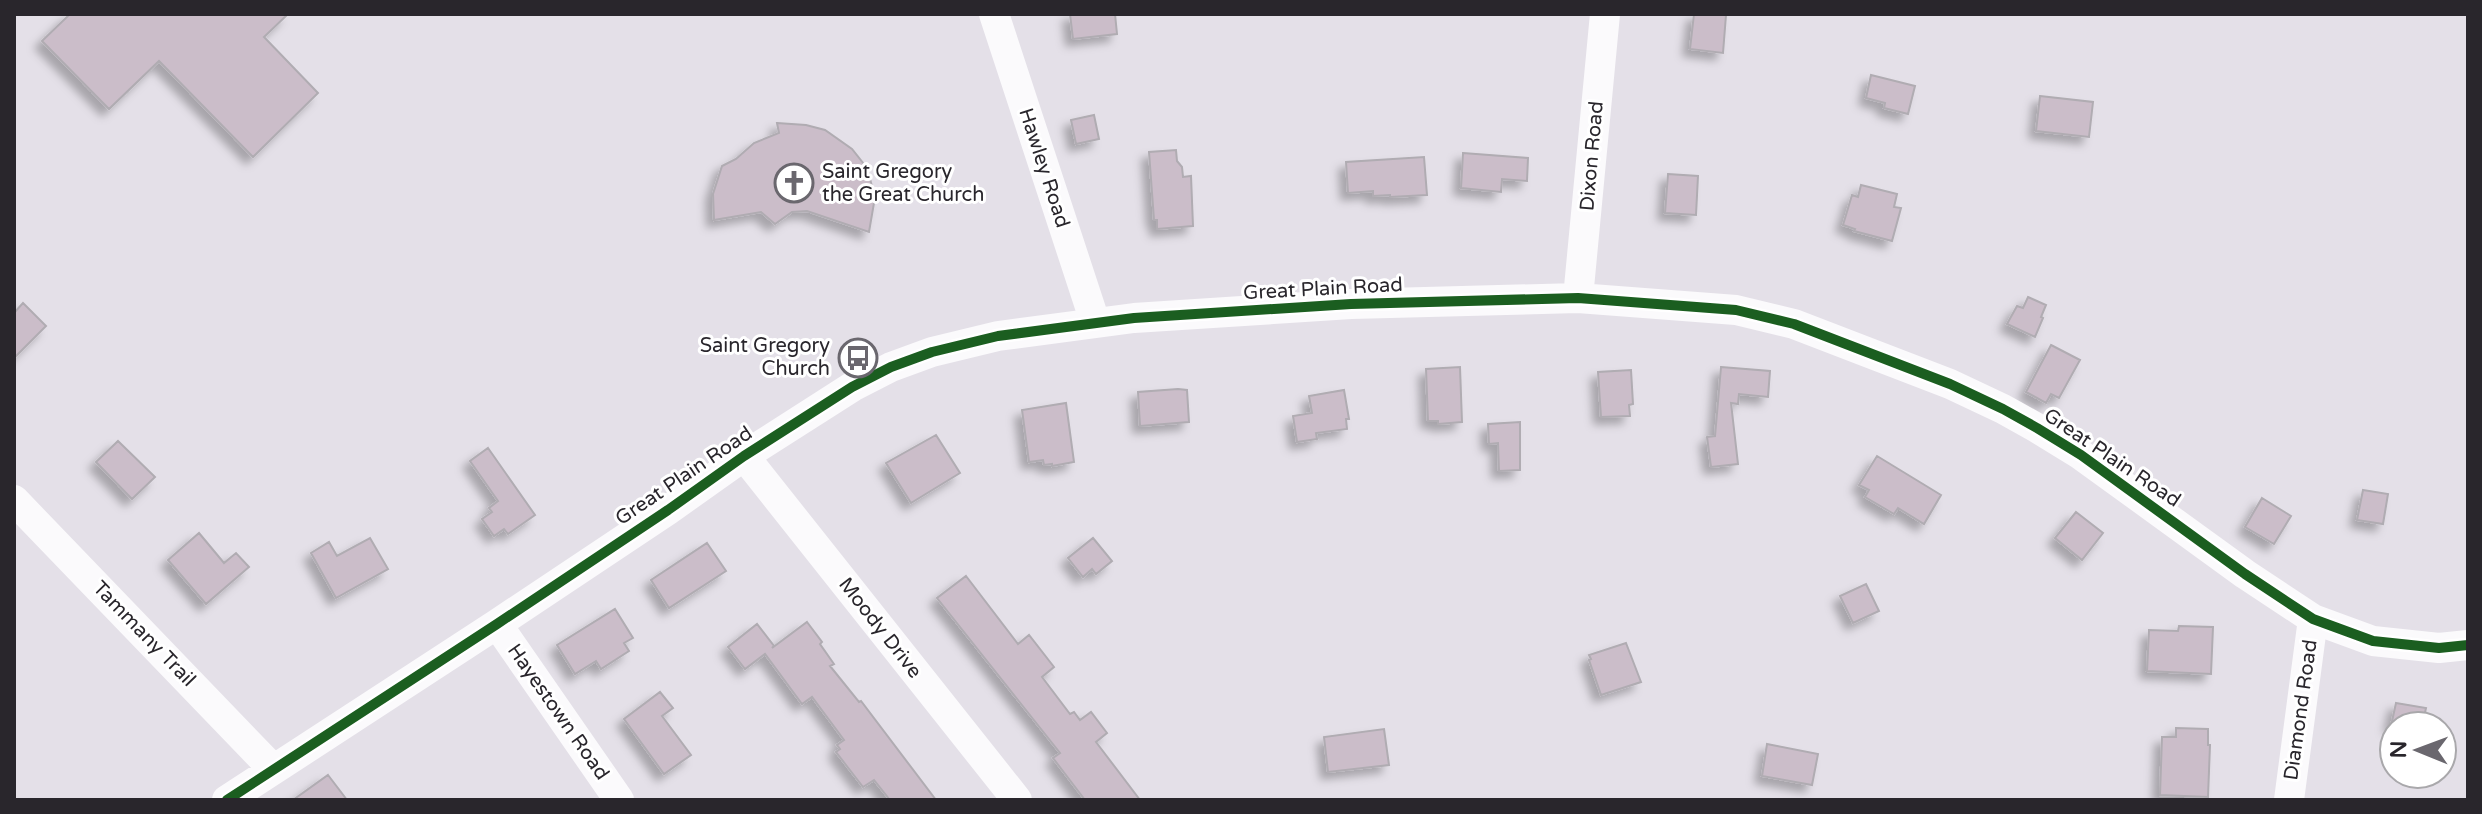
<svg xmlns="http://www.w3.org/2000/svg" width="2482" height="814" font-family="'Varela Round',sans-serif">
  <defs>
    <filter id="shadow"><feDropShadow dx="-7" dy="7" stdDeviation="4" flood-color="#0004"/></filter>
  </defs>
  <rect width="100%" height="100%" fill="#e4e0e8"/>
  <path fill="#cbbdc9" stroke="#b0acb2" stroke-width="2" filter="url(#shadow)" d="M70 14H288L264 37 318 93 253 157 159 61 109 109 42 41Z
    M1070 14H1115L1117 34 1073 39Z
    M1694 14 1726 15 1723 53 1690 49Z
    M1871 75 1915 86 1908 114 1884 108 1885 103 1866 98Z
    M2040 96 2093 102 2089 137 2036 131Z
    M1094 115 1099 139 1076 144 1071 120Z
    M777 123 806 125 825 130 852 149 867 168 873 190 874 203 869 232 807 211 792 212 775 224 761 212 714 220 713 194 722 166 736 159 754 143 779 133Z
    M1176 150 1177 161 1182 167 1183 177 1191 176 1193 226 1157 229V220H1154L1149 152Z
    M1463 153 1528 158 1527 181 1502 179 1501 192 1461 188Z
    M1424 157 1427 195 1390 197V195L1373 196V191L1348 193 1346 162Z
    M1668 174 1698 176 1696 215 1665 213Z
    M1861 185 1897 194 1894 207 1901 208 1892 241 1854 231 1855 229 1843 225 1852 195 1858 197Z
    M2028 297 2046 305 2041 317 2043 318 2035 337 2007 324 2017 306 2023 308Z
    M23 303 46 326 14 358V313Z
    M2051 345 2080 360 2059 398 2051 394 2046 403 2026 392Z
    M1460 367 1462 422 1438 424V421H1428L1426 369Z
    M1721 367 1770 371 1768 397 1739 394 1738 404 1731 403 1738 464 1711 467 1707 437 1715 436Z
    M1631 370 1633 404 1629 405 1630 416 1601 417 1598 372Z
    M1178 389 1187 390 1189 422 1140 426 1138 392Z
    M1344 390 1349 419H1346L1347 429 1316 433 1317 439 1297 442 1293 416 1312 413 1309 396Z
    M1066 403 1074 462 1052 466V464L1044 465 1043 460 1029 462 1022 410Z
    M1520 422V470L1499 471 1498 443 1489 444 1488 424Z
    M936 435 960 473 911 503 886 463Z
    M118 441 155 477 132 499 96 462Z
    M488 448 535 515 508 534 504 529 494 536 482 519 492 512 489 508 498 501 470 461Z
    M1877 456 1941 495 1924 524 1898 508 1894 514 1865 497 1869 490 1859 485Z
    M2363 490 2388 494 2383 524 2357 520Z
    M2262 498 2291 516 2274 544 2245 527Z
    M2076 512 2103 533 2082 560 2055 538Z
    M199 533 224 563 236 553 249 567 206 604 168 560Z
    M370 538 388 569 336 598 311 553 329 542 337 556Z
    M1093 538 1112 561 1096 574 1092 569 1083 577 1068 558Z
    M707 543 726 571 669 608 651 580Z
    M966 576 1018 644 1029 635 1054 667 1042 677 1070 714 1074 712 1080 720 1091 712 1107 733 1096 742 1140 800H1085L1053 758 1060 753 937 598Z
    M1866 584 1879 611 1853 623 1840 596Z
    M615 609 633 638 624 643 629 651 601 669 596 661 575 674 557 645Z
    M807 622 822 642 820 644 834 664 830 666 859 702 861 701 936 800H890L874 780 863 787 836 752 840 749 837 745 844 740 812 697 802 704 765 654 745 669 728 647 757 624 774 646 772 648Z
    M2179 626 2213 627 2211 674 2147 671 2149 630 2178 631Z
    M1626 643 1641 682 1601 695 1589 660 1591 659 1589 655Z
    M660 692 673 708 662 716 691 755 664 774 624 719Z
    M2396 703 2426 708 2422 726H2391Z
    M2176 728 2208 729V745H2210L2208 797 2160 795 2162 737H2176Z
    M1384 729 1389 765 1328 772 1324 737Z
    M1767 744 1818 754 1812 785 1762 776Z
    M328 775 347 800H293Z"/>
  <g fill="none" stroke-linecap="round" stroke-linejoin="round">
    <path stroke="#fbfafc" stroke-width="30" d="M994 14 1095 322
      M1578 298 1605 14
      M744 456 1017 800
      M14 500 273 769
      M497 624 619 800
      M227 800 497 624 668 510 744 456 852 387 891 367 932 352 998 336 1134 318 1351 304 1578 298 1736 310 1794 324 1950 384 2003 409 2037 428 2081 455 2245 574 2313 619 2373 641 2439 648 2468 645
      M2289 800 2313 619"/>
    <defs>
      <path id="cycleway" d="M227 800 497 624 668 510 744 456 852 387 891 367 932 352 998 336 1134 318 1351 304 1578 298 1736 310 1794 324 1950 384 2003 409 2037 428 2081 455 2245 574 2313 619 2373 641 2439 648 2468 645"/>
    </defs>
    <use href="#cycleway" stroke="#fff" stroke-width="15"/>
    <use href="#cycleway" stroke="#1b5e20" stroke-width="10"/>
  </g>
  <defs>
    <symbol id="church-ring" viewBox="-11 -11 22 22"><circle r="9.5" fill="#fff" stroke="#6a676e" stroke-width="1.5"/><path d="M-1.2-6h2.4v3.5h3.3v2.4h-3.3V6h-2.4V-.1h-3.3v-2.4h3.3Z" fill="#6a676e"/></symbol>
    <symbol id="bus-ring" viewBox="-11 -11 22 22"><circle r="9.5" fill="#fff" stroke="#6a676e" stroke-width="1.5"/><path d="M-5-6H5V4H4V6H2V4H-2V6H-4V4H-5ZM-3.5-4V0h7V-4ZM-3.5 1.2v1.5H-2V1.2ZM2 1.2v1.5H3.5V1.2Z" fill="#6a676e"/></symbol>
  </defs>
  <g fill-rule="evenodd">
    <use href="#church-ring" x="772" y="161" width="44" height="44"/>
    <use href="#bus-ring" x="836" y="336" width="44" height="44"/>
  </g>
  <g text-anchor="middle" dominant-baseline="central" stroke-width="6" stroke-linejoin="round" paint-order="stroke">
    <g font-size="20" fill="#29262c" stroke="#fff">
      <text transform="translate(1592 156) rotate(-85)">Dixon Road</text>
      <text transform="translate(1044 168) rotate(72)">Hawley Road</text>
      <text transform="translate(1323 289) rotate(-3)">Great Plain Road</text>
      <text transform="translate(2112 458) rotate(34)">Great Plain Road</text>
      <text transform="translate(684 476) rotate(-34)">Great Plain Road</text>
      <text transform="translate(880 628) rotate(52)">Moody Drive</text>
      <text transform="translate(144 634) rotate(46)">Tammany Trail</text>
      <text transform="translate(2301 710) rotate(-82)">Diamond Road</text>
      <text transform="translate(558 712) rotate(55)">Hayestown Road</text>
    </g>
    <g font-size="20" fill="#29262c" stroke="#fff" text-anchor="start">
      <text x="822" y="172">Saint Gregory<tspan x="822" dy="23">the Great Church</tspan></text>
      <text x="830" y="346" text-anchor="end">Saint Gregory<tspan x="830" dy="23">Church</tspan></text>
    </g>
  </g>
  <rect width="2482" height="814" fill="none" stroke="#29262c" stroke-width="32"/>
  <g transform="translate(2418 750) rotate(271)"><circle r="38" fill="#ffffff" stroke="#a9a8ab" stroke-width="2"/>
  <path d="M0-6L14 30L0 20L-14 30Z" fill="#6a676e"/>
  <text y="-12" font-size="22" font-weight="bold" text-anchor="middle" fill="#29262c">N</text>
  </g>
</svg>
